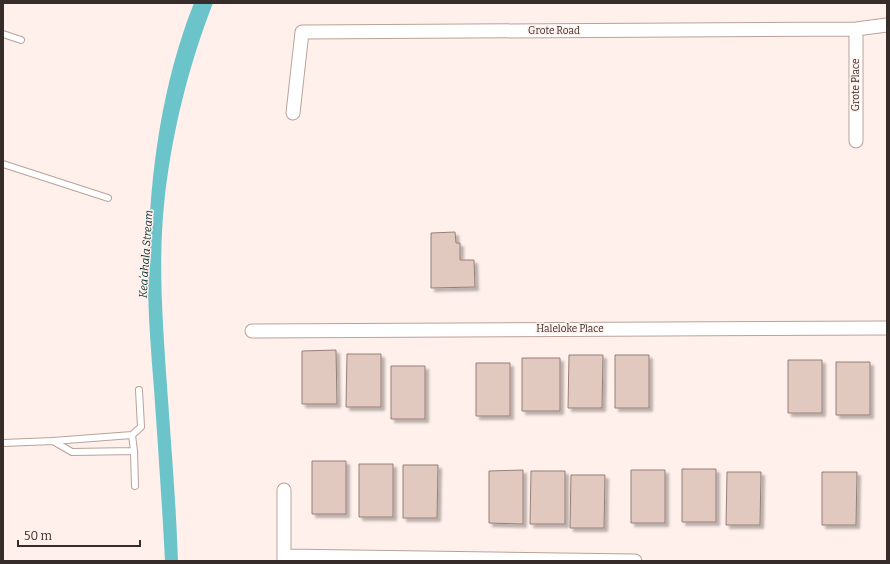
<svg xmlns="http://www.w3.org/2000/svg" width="890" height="564" font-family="Bitter,serif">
  <defs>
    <filter id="shadow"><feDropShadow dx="3.5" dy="3.5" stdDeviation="1" flood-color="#0004"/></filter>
  </defs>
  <rect width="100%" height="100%" fill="#fff0eb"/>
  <path fill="#6cc4cb" d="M194 3H213C188 67 171 136 164 205 158 265 163 326 167 386 171 444 176 503 178 561H165C162 503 158 446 154 389 151 351 148 314 148 277 148 186 160 88 194 3Z"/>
  <path fill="#e1c9c0" stroke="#967f78" filter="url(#shadow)" d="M455 232 456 243H460V260H474L475 287 431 288V233Z
    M336 350 337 404H302V351Z
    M347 354H381V407H346Z
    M569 355H603L602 408H568Z
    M615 355H649V408H615Z
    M522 358H560V411H522Z
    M788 360H822V413H788Z
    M836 362H870V415H836Z
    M476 363H510V416H476Z
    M391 366H425V419H391Z
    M312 461H346V514H312Z
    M359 464H393V517H359Z
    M403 465H438L437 518H403Z
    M682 469H716V522H682Z
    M523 470V524L489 523V471Z
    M631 470H665V523H631Z
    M531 471H565V524H530Z
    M727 472H761L760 525H726Z
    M822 472H857L856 525H822Z
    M571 475H605L604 528H570Z"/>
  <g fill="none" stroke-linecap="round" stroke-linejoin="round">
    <defs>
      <path id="service" d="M3 34 21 40
        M3 164 108 198
        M132 435 141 427 139 390
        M3 443 53 441 132 435 134 451 72 452 53 441
        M134 451 135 486"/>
      <path id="minor" d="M856 29V141
        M293 113 302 32 856 29 887 25
        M252 331 887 328
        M284 490V561
        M284 556 635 561"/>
    </defs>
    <use href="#service" stroke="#b9a29a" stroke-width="8"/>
    <use href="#minor" stroke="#b9a29a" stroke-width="15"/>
    <use href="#service" stroke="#fff" stroke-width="6"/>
    <use href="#minor" stroke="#fff" stroke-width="13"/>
  </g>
  <g text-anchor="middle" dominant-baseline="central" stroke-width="3" stroke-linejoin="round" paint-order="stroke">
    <g font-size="10" fill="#362c29" stroke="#fff0eb">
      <text x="554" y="31">Grote Road</text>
      <text transform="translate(856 85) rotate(-90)">Grote Place</text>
      <text x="570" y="329">Haleloke Place</text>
    </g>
    <g font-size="11" font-style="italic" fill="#033033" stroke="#fff0eb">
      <text transform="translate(146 254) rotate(-86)">Keaʻahala Stream</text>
    </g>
  </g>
  <rect width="890" height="564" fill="none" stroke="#362c29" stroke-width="8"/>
  <path d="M18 540v6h122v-6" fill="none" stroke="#362c29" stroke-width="2"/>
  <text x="24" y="540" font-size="12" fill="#362c29" stroke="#fff0eb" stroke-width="3" paint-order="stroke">50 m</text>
</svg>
